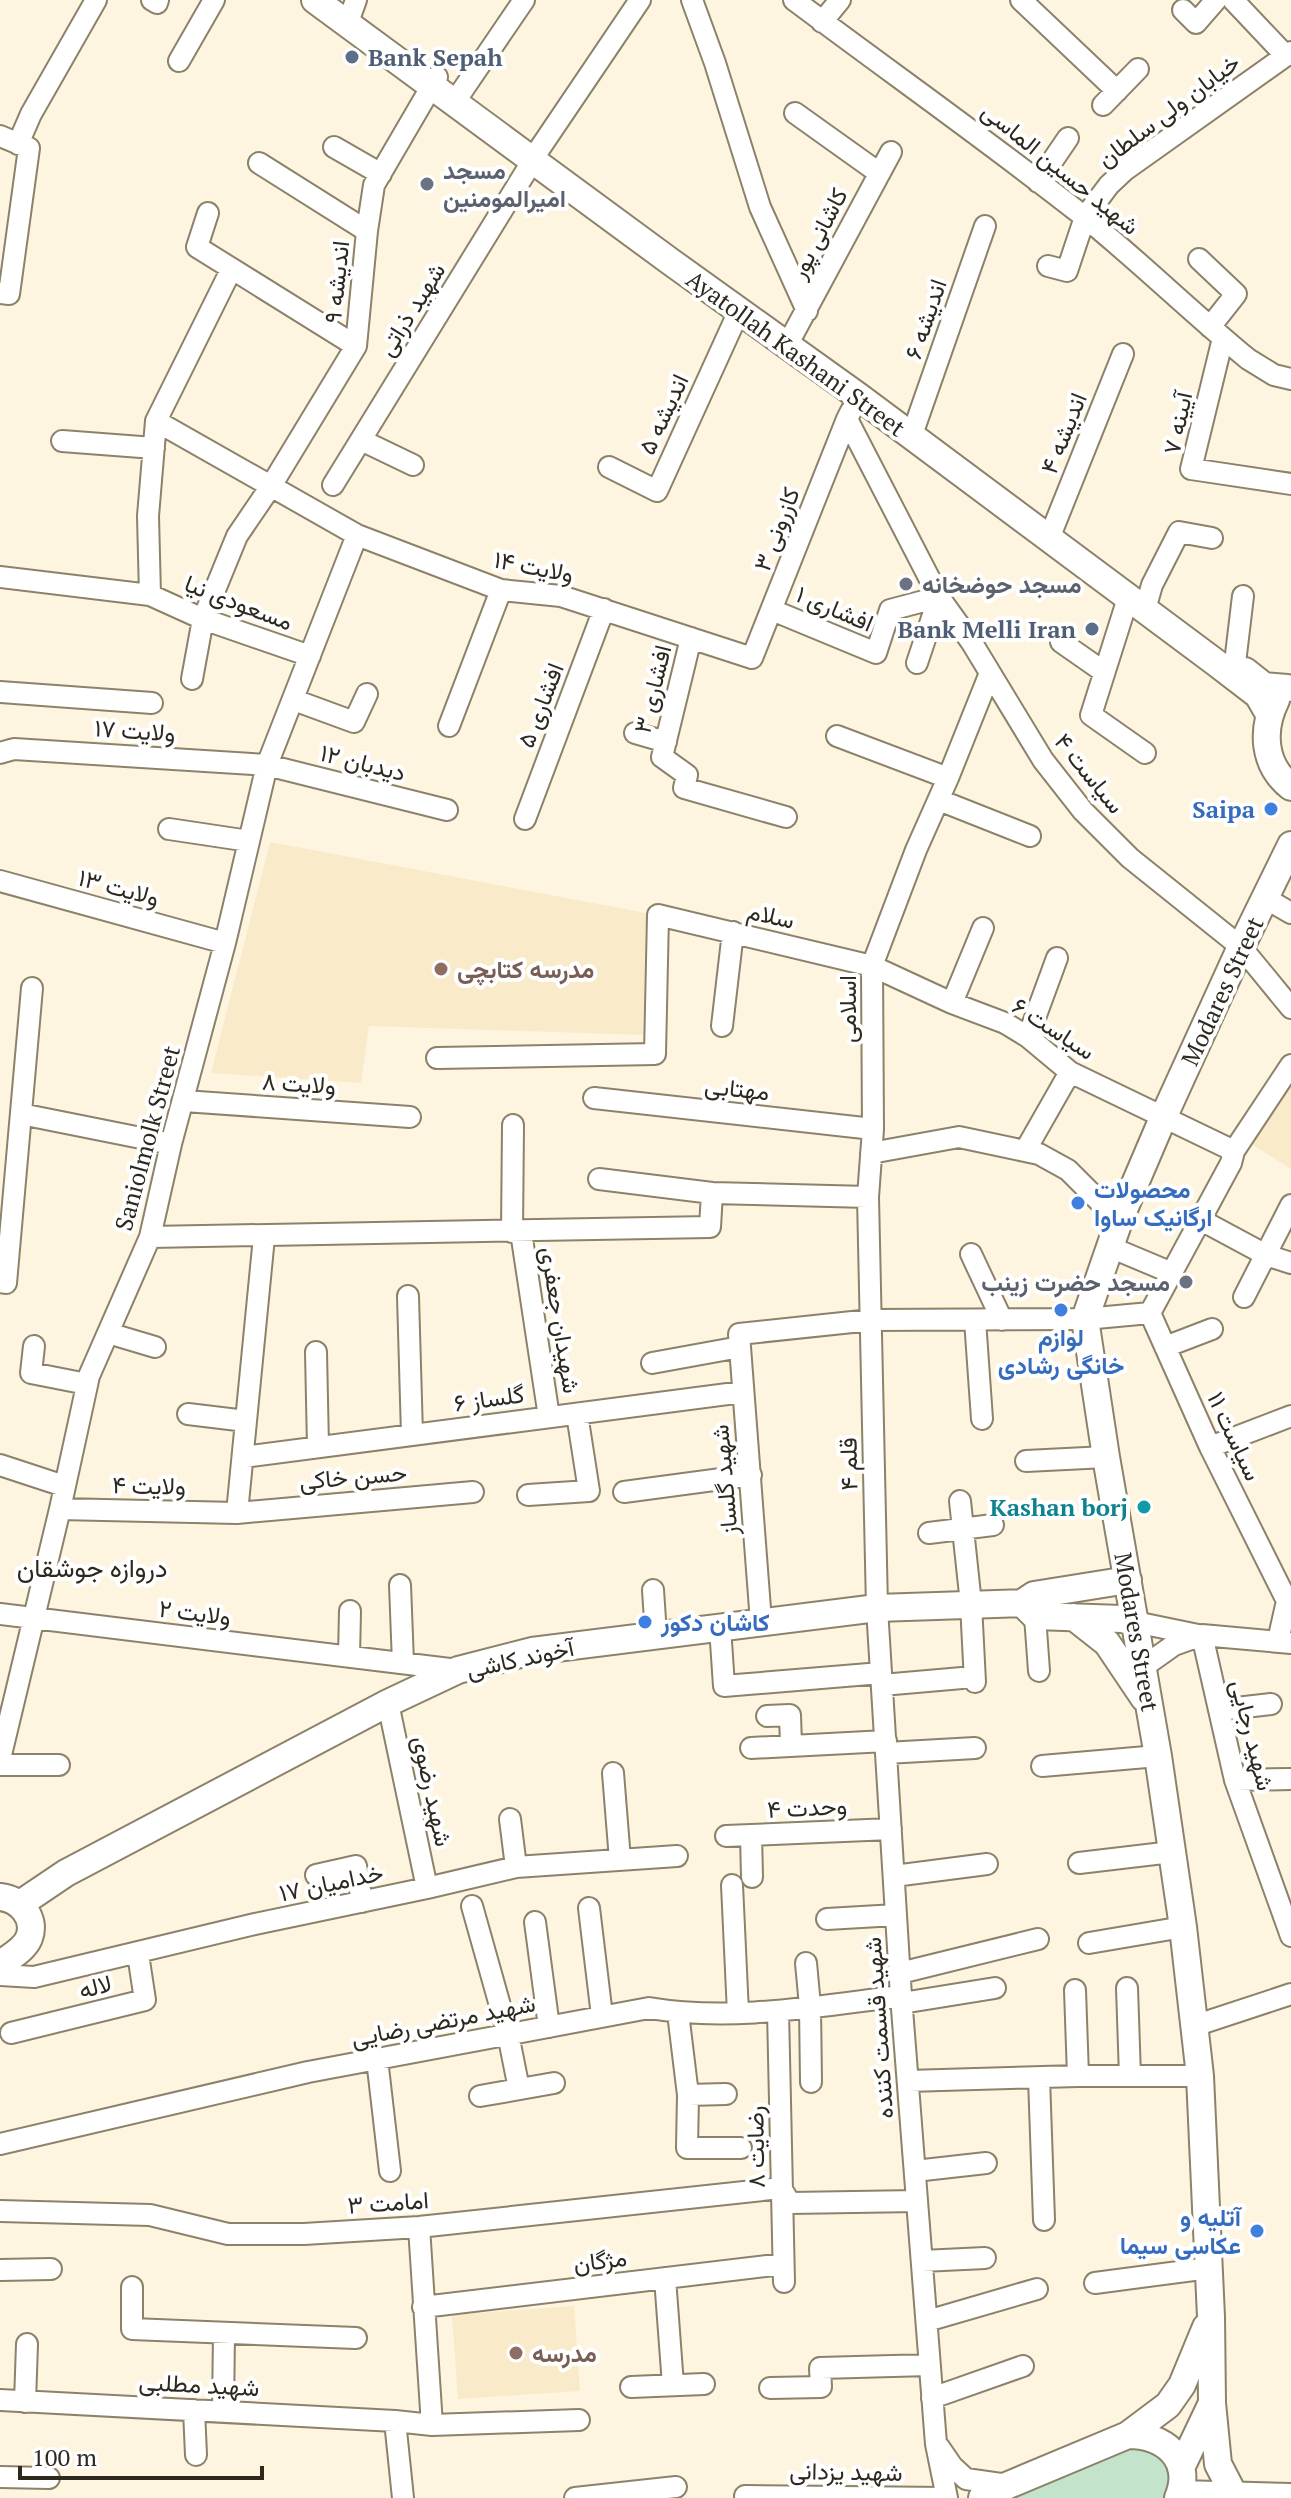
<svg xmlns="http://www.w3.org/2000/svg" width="1291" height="2498" font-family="'PT Serif',Vazirmatn,serif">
  <rect width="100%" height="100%" fill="#fef5e0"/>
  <path fill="#f9ebc9" d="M270 842 646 913 643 1035 369 1026 361 1083 211 1073Z
    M1291 1081V1169L1250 1143Z
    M574 2306 580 2391 458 2399 452 2315Z"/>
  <path fill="#c4e3cb" d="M1136 2445C1165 2456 1178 2465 1164 2498H1010Z"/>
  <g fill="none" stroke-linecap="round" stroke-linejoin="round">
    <defs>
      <path id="minor" d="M152 0 157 3 158 0
        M692 0 715 63 760 207 807 311
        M794 0C890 72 988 141 1082 215 1139 261 1192 313 1248 359L1274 375 1291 379
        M1021 0 1117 91
        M1233 0 1286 56
        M1183 10 1196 23 1216 0
        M351 14 356 0
        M822 22 840 0
        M179 61 214 0
        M460 94 524 0
        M1103 105 1138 69
        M795 113 879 173
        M0 136 29 148 9 294 0 293
        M18 144 31 114 96 0
        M334 147 381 174
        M538 151 640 0
        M259 163 367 231
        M1038 182 1068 138
        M208 213 197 247 356 346
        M1199 259 1236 294 1210 327
        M1048 266 1067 271 1085 217 1109 185 1125 170 1291 52
        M791 338 891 152
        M1223 338 1191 469 1291 484
        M851 411 847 419 939 597 972 643 1043 760 1083 811 1130 858 1241 947 1291 1008
        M156 421 357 535 501 590 561 596 752 658 847 419
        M914 429 985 226
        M361 440 413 465
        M62 441 154 448
        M609 467 657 491 739 311
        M333 485 533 160
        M1052 531 1123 354
        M0 577 150 595 203 619 310 656
        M150 595 148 516 156 421 231 270
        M1128 598 1091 715 1145 753
        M1148 599 1152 585 1179 532 1212 538
        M772 610 876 653 890 610 939 597
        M691 638 662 757 687 775 684 788 786 817
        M1061 642 1104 672
        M917 663 939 597
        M1235 663 1243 596
        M192 679 203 619 237 536 271 486 356 346 367 231 374 185 437 77
        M0 692 152 703
        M294 700 354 722 367 694
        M449 726 501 590
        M635 733 666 742
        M837 736 948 778
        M0 753 14 749 267 765 447 810
        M939 800 1030 836
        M525 819 604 609
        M169 829 249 841
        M0 881 225 943
        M1265 898 1291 913
        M952 1003 983 928
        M722 1026 733 932
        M1028 1037 1057 958
        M437 1058 655 1054 658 915 872 966 952 1003 1005 1023 1028 1037 1070 1072 1234 1151
        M594 1098 873 1129
        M184 1101 410 1117
        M21 1114 171 1144
        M1025 1151 1070 1072
        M871 1153 959 1137 1039 1154 1068 1170 1119 1221
        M599 1179 712 1193
        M1201 1220 1266 1255 1291 1263
        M512 1232 513 1125
        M521 1232 549 1417
        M150 1237 710 1227 712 1193 868 1197
        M1110 1247 1172 1273
        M971 1254 1002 1320
        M0 1282 6 1283 32 988
        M408 1296 412 1435
        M1244 1297 1291 1205
        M1150 1313 1210 1447 1287 1601 1278 1641
        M1150 1313 1231 1163 1234 1151 1291 1065
        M975 1320 982 1419
        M108 1333 155 1347
        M34 1346 31 1373 87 1384
        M1165 1347 1212 1329
        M316 1352 318 1447
        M652 1363 740 1347
        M188 1414 246 1421
        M1210 1447 1291 1416
        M243 1457 743 1392
        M1026 1461 1106 1457
        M0 1465 64 1486
        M624 1492 751 1475
        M528 1495 589 1491 577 1414
        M960 1501 971 1604 975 1682
        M60 1509 237 1513 473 1492
        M237 1513 264 1237
        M929 1533 993 1525
        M400 1585 403 1663
        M653 1590 656 1635
        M0 1614 458 1670
        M1035 1616 1039 1671
        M761 1622 739 1334 871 1320 1085 1319 1150 1313
        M1135 1622 1198 1635
        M720 1627 724 1686 881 1673
        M1202 1635 1235 1780 1291 1936
        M349 1657 350 1611
        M1143 1667 1174 1645 1202 1635 1291 1643
        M882 1685 962 1678
        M388 1703 427 1888
        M1219 1710 1271 1704
        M767 1716 790 1715 791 1745
        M751 1748 886 1741
        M886 1753 975 1748
        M0 1759 60 1509 89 1376 150 1237 171 1144 225 943 267 765 357 535
        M0 1765H59
        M1042 1766 1158 1756
        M613 1773 620 1860
        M1235 1780 1291 1779
        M510 1819 516 1867
        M751 1835 752 1877
        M726 1836 891 1829
        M1079 1863 1172 1852
        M316 1875 356 1866 362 1902
        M894 1876 987 1864
        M732 1885 738 2013
        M472 1906 508 2034 519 2089
        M589 1908 602 2016
        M827 1919 896 1915
        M535 1922 549 2027
        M1089 1943 1183 1927
        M806 1963 810 2006 811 2082
        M900 1973 1038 1939
        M0 1975 34 1977 255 1924 427 1888 516 1867 677 1856
        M1127 1988 1130 2076
        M1075 1990 1078 2076
        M902 2003 995 1988
        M778 2011 784 2282
        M678 2013 688 2095 687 2148H741
        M1194 2026 1291 1994
        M11 2033 145 2000 138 1954
        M377 2059 390 2171
        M1039 2078 1044 2220
        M908 2081 1078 2076H1200
        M688 2095 726 2094
        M480 2096 554 2083
        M0 2144 308 2072 649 2008C732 2022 818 2006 901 1996
        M915 2171 986 2163
        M0 2211 150 2215 228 2234H304L419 2227 781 2188 790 2203 917 2201
        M419 2227 432 2425
        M922 2261 985 2258
        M0 2270 51 2269
        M665 2278 673 2385
        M1095 2283 1209 2268
        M132 2287V2329L356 2338
        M423 2307 783 2264
        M927 2321 1037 2289
        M631 2387 704 2384
        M770 2388 821 2387 820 2368 929 2365
        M932 2398 1023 2366
        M0 2400 395 2421 432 2425 579 2420
        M25 2402 27 2344
        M194 2410 196 2455
        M223 2412 224 2333
        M395 2421 403 2498
        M939 2447 952 2466 966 2479 1008 2485
        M0 2477 49 2478
        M745 2496 947 2498
        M575 2498 676 2487
        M947 2498 936 2444 901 1996 877 1608 868 1197 873 1129 872 966 916 850 948 778 990 673"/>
      <path id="major" d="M315 0 671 262 858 396 1215 662 1258 695 1269 714
        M1245 671 1264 686 1287 688
        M1276 700C1261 730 1263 765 1291 787
        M1022 1603 1035 1616 1122 1619 1135 1622
        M1074 1617 1107 1643 1144 1698
        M0 1897C19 1899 37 1917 29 1938 24 1950 10 1957 0 1964
        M20 1904 66 1873 388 1703 458 1670 532 1651 877 1608 1022 1603 1034 1595 1128 1580
        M1212 2403 1218 2464 1234 2495
        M1128 2435 1168 2405 1182 2385 1206 2327
        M1181 2468 1212 2403 1211 2317 1200 2076 1183 1927 1158 1756 1106 1457 1085 1319 1119 1221 1163 1118 1241 947 1291 845
        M1180 2494 1291 2497
        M982 2498 987 2494 1128 2435C1164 2435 1194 2459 1178 2498"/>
    </defs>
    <use href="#minor" stroke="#8c826a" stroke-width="24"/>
    <use href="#major" stroke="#8c826a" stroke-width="30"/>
    <use href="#minor" stroke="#fff" stroke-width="20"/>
    <use href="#major" stroke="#fff" stroke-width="26"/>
  </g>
  <g fill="#5c6f8a" stroke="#fff" stroke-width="3">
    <circle cx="352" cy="57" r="8"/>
    <circle cx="1092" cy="629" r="8"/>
  </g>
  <g fill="#6b7280" stroke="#fff" stroke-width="3">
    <circle cx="427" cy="184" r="8"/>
    <circle cx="906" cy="584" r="8"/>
    <circle cx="1186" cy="1282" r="8"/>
  </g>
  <g fill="#3f7fe0" stroke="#fff" stroke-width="3">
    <circle cx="1271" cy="809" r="8"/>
    <circle cx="1078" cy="1203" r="8"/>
    <circle cx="1061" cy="1310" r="8"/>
    <circle cx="645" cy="1622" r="8"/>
    <circle cx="1257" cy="2231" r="8"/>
  </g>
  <g fill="#8d6e63" stroke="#fff" stroke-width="3">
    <circle cx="441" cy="969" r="8"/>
    <circle cx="516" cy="2353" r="8"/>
  </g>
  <circle fill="#0f9aa8" stroke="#fff" stroke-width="3" cx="1144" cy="1507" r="8"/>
  <g text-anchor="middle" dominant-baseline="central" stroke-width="8" stroke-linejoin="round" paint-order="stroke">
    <g font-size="24" font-weight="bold" fill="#4e5e75" stroke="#fff" text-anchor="start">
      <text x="368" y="57">Bank Sepah</text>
      <text x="1076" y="629" text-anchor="end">Bank Melli Iran</text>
    </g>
    <g font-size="24" fill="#2d291f" stroke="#fff">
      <text transform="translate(1168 110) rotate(-37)">خیابان ولی سلطان</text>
      <text transform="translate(1061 168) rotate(39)">شهید حسین الماسی</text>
      <text transform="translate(818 233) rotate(-63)">کاشانی پور</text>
      <text transform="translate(336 282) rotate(-84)">اندیشه ۹</text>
      <text transform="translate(411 309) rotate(-58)">شهید ذراتی</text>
      <text transform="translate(925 319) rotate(-71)">اندیشه ۶</text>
      <text transform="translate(796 353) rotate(36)">Ayatollah Kashani Street</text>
      <text transform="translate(663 414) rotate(-65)">اندیشه ۵</text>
      <text transform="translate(1177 423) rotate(-78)">آیینه ۷</text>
      <text transform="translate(1063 433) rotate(-68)">اندیشه ۴</text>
      <text transform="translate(776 529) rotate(-69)">کازرونی ۳</text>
      <text transform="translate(534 566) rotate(11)">ولایت ۱۴</text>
      <text transform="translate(239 602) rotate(21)">مسعودی نیا</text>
      <text transform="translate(835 608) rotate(23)">افشاری ۱</text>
      <text transform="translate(652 689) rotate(-76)">افشاری ۳</text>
      <text transform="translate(540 705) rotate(-69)">افشاری ۵</text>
      <text transform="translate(135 730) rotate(4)">ولایت ۱۷</text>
      <text transform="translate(363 762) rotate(14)">دیدبان ۱۲</text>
      <text transform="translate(1090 773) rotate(51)">سیاست ۴</text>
      <text transform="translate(119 887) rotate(15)">ولایت ۱۳</text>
      <text transform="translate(771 915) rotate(13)">سلام</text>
      <text transform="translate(1222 991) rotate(-65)">Modares Street</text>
      <text transform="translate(847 1009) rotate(-90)">اسلامی</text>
      <text transform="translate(1054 1028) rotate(33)">سیاست ۶</text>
      <text transform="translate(299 1083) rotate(4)">ولایت ۸</text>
      <text transform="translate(737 1088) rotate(6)">مهتابی</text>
      <text transform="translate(147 1138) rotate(-75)">Saniolmolk Street</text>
      <text transform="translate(561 1320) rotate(81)">شهیدان جعفری</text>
      <text transform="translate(489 1398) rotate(-8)">گلساز ۶</text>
      <text transform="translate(1235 1436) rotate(65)">سیاست ۱۱</text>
      <text transform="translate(848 1464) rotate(-91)">قلم ۴</text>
      <text transform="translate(353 1476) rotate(-5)">حسن خاکی</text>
      <text transform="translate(724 1480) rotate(-95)">شهید گلساز</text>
      <text transform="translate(149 1485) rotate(1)">ولایت ۴</text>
      <text transform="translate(195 1612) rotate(7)">ولایت ۲</text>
      <text transform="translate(1137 1632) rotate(80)">Modares Street</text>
      <text transform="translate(520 1658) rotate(-12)">آخوند کاشی</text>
      <text transform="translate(1253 1735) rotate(76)">شهید رجایی</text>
      <text transform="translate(433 1791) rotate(78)">شهید رضوی</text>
      <text transform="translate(807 1807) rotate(-3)">وحدت ۴</text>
      <text transform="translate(331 1882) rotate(-12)">خدامیان ۱۷</text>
      <text transform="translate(95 1986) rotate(-14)">لاله</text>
      <text transform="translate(443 2020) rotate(-11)">شهید مرتضی رضایی</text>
      <text transform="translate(878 2028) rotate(-94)">شهید قسمت کننده</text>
      <text transform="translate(755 2147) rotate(-91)">رضایت ۸</text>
      <text transform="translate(388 2202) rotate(-4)">امامت ۳</text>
      <text transform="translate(600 2260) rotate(-7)">مژگان</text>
      <text transform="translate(199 2384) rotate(3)">شهید مطلبی</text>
      <text transform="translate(846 2471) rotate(1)">شهید یزدانی</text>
    </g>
    <g font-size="24" font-weight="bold" fill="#5b616d" stroke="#fff" text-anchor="start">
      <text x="443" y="170">مسجد<tspan x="443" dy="28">امیرالمومنین</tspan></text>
      <text x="922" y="584">مسجد حوضخانه</text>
      <text x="1170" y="1282" text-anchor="end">مسجد حضرت زینب</text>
    </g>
    <g font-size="24" font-weight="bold" fill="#366cbe" stroke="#fff" text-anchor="end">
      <text x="1255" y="809">Saipa</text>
      <text x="1094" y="1189" text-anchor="start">محصولات<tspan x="1094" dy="28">ارگانیک ساوا</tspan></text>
      <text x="1061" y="1337" text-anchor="middle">لوازم<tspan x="1061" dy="28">خانگی رشادی</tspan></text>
      <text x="661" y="1622" text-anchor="start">کاشان دکور</text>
      <text x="1241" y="2217">آتلیه و<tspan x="1241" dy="28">عکاسی سیما</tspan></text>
    </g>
    <g font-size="24" font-weight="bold" fill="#785e54" stroke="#fff" text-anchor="start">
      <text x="457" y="969">مدرسه کتابچی</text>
      <text x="532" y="2353">مدرسه</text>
    </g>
    <g font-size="24" font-weight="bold" fill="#0d838f" stroke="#fff" text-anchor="end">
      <text x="1128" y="1507">Kashan borj</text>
    </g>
    <g font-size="26" fill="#2d291f" stroke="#fff">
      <text x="92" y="1567">دروازه جوشقان</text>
    </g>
  </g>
  <path d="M20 2466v12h242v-12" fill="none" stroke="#2d291f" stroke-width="4"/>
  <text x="32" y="2466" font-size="24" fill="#2d291f" stroke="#ffffff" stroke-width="6" paint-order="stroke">100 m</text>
</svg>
